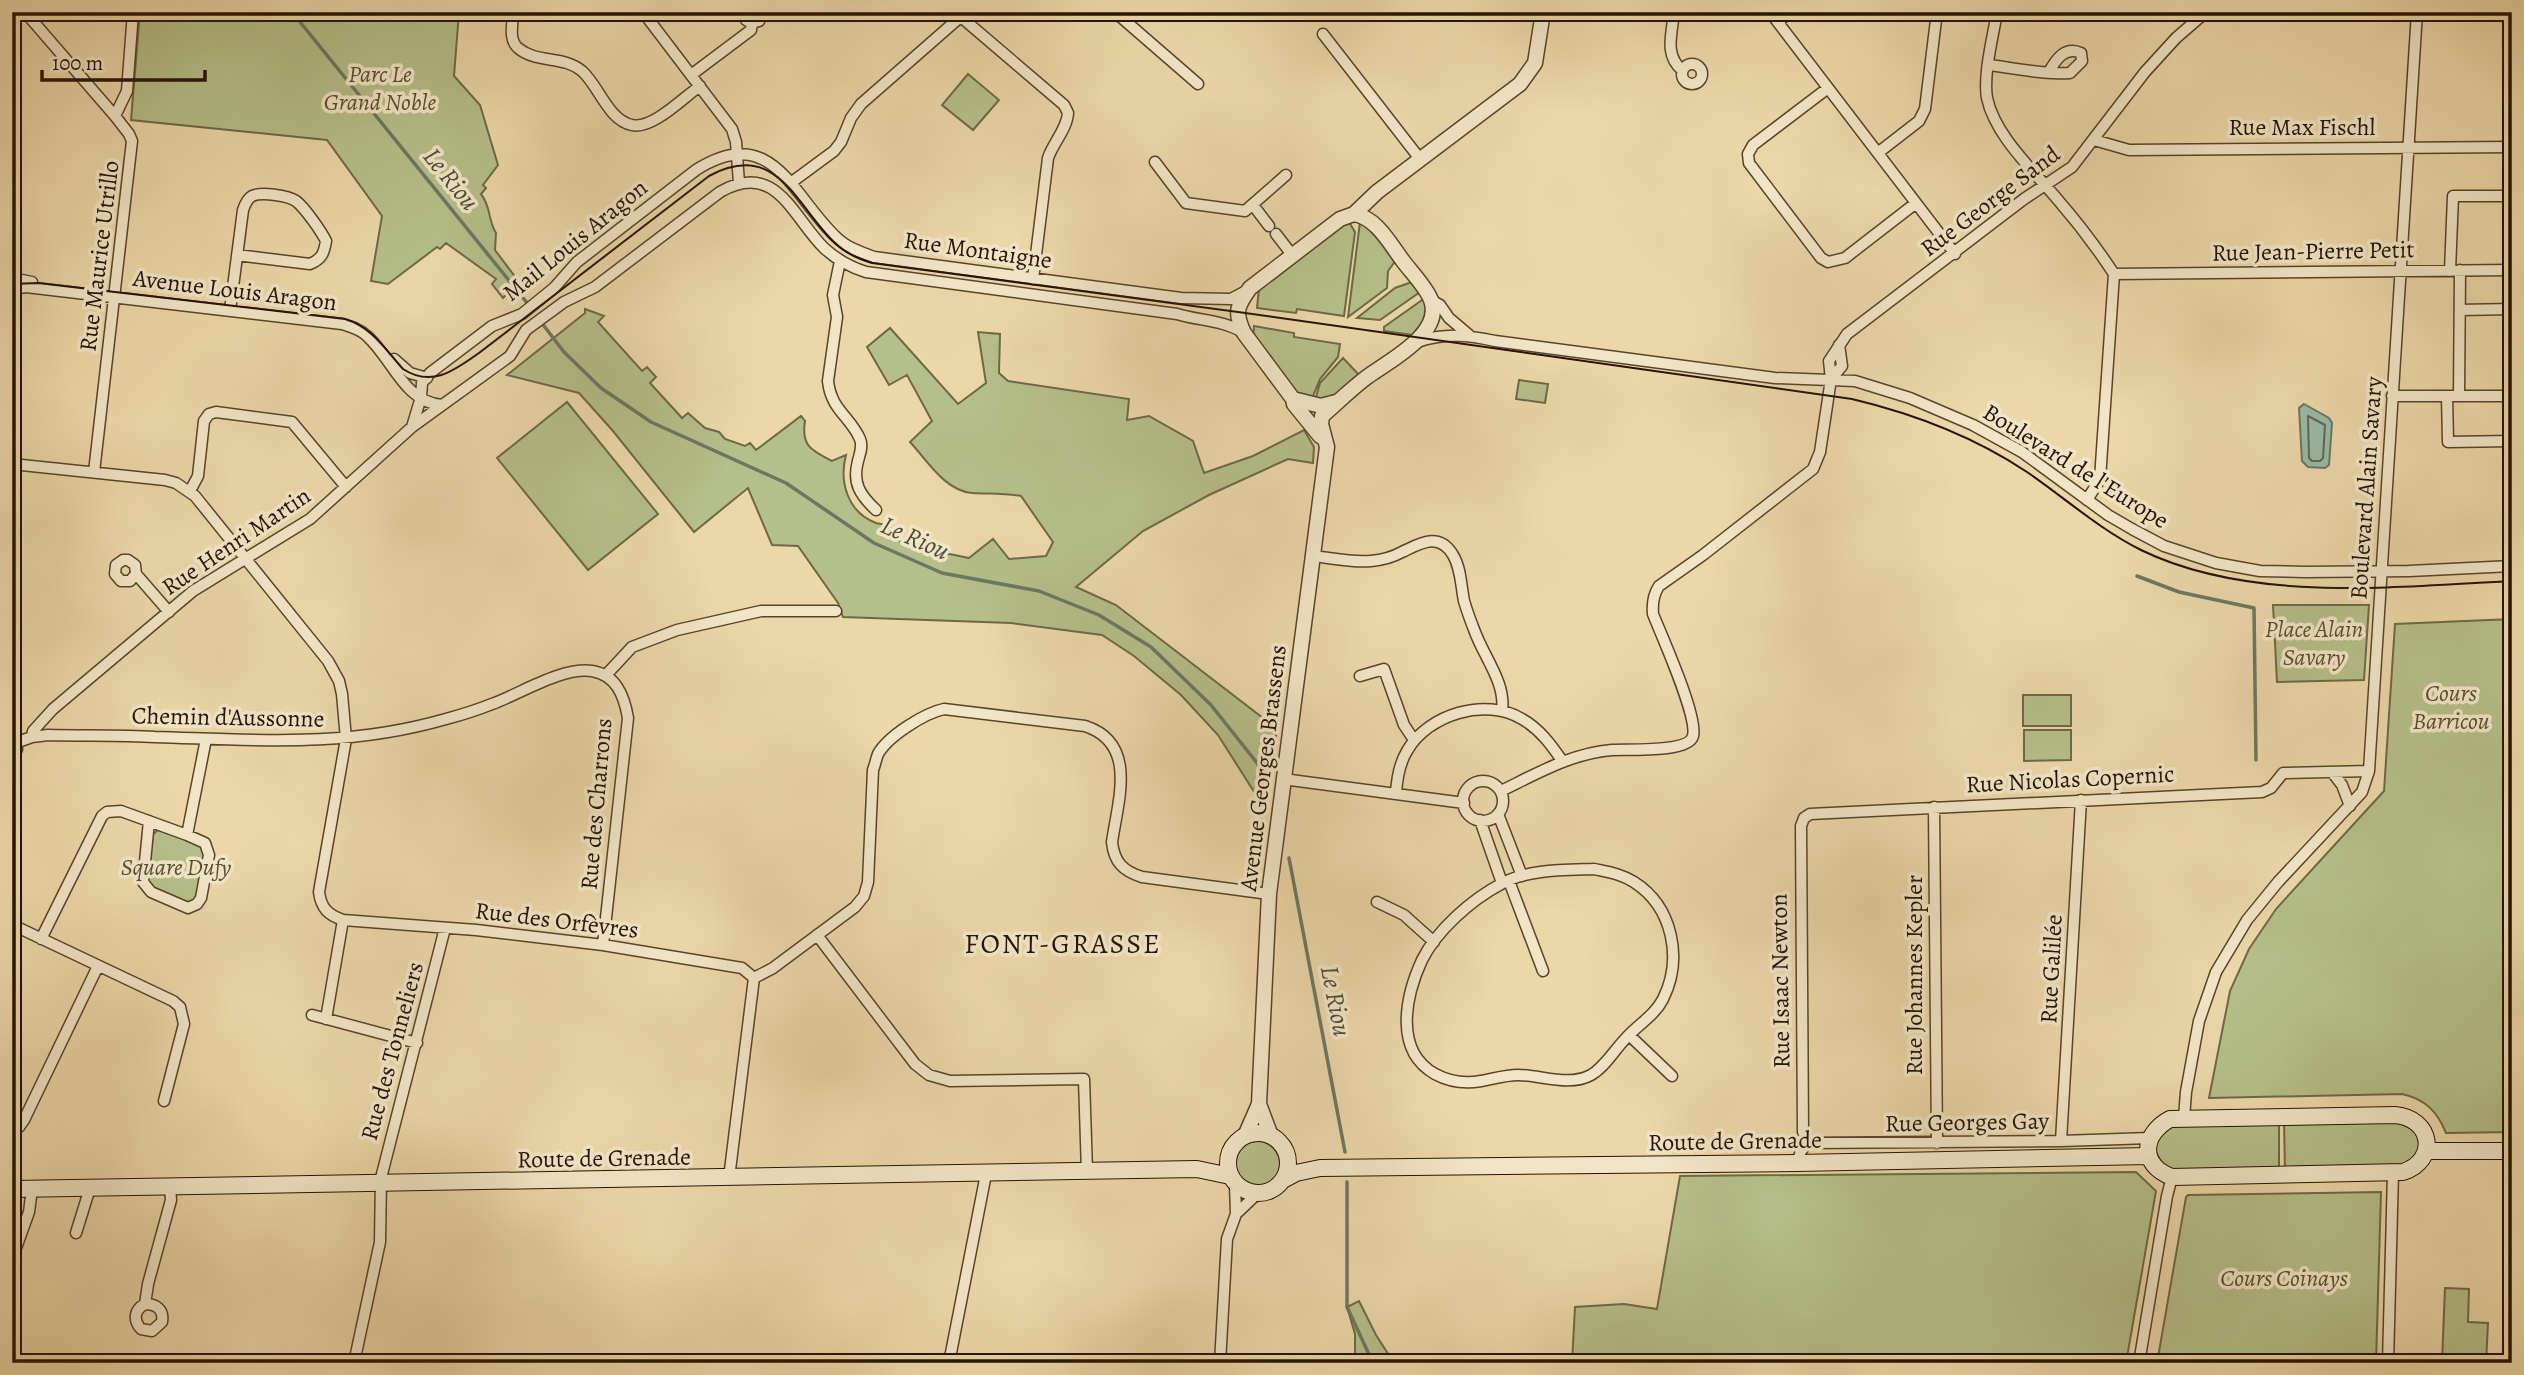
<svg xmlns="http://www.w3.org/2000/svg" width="2524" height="1375" font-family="Alegreya,serif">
  <rect width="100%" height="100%" fill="#ebd7a8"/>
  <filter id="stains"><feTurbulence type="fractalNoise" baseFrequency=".00286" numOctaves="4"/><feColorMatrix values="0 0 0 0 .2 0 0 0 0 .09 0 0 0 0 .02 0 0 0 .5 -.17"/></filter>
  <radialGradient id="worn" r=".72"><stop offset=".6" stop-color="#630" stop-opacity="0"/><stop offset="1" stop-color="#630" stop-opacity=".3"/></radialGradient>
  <path fill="#b5bf89" stroke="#6e6945" stroke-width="2" d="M140 12H459L454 76 480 105 498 165 483 185 486 188 481 194C491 206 488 221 496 233L495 250 519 282 503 298 492 284 496 279 446 243 440 249 437 247 388 284 371 281 382 216 327 140 131 120Z
    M968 74 999 100 973 130 942 105Z
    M1349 222 1355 232 1344 316 1297 309 1296 313 1257 308 1259 288 1340 226Z
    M1360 222 1372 229 1396 260 1388 271 1387 288 1348 317Z
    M1412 282 1420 292 1380 320 1357 318 1395 288Z
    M1425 298C1428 315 1424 323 1413 335L1384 331V327Z
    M585 309 604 316 598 322 642 371 647 367 656 377 650 383 682 418 688 413 705 428 719 432 725 439 745 446 750 443 756 450 801 416 805 421C801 446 811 450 832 461L846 455C839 481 847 512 876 523 879 524 883 524 886 525 893 528 895 537 901 542 907 547 957 555 969 558L993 539 1009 559 1046 556 1053 542 1021 496C1003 493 989 494 972 493 945 491 927 460 910 442L932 421 907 375 889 385 867 347 890 328 958 404 986 383 978 332 1000 334 999 373 1008 381 1129 399 1127 420 1149 416 1193 441 1204 473 1253 456 1304 430 1314 447 1313 463 1288 459 1209 495 1143 531 1076 587 1116 605 1263 718 1278 722 1265 809 1218 735 1181 695 1134 656 1102 635 1011 623 843 617 838 603 798 546 772 545 748 488 694 532 613 431 579 393 507 375 585 313Z
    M1254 326 1294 333V337L1340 344 1338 357 1320 379 1311 401 1297 395 1253 337Z
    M1343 358 1360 376 1335 396 1315 401 1320 383Z
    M1519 380 1548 384 1545 403 1516 399Z
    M567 402 658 514 588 570 497 458Z
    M2273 605H2369L2364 680 2277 682Z
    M2512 619V1132L2446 1133C2437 1111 2425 1099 2402 1094L2209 1098 2230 991 2249 949 2276 909 2384 791 2395 624Z
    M2023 695H2071V726H2023Z
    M2024 730H2071V760L2024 761Z
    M159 829 198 842 206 851 195 901 189 903 150 886 147 877 151 836Z
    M2400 1120 2413 1124 2422 1147 2410 1165 2285 1170 2284 1122Z
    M2279 1122V1170H2168C2149 1147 2152 1147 2170 1125Z
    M1234 1164a23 23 0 1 1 46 0a23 23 0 1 1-46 0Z
    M2136 1172 2156 1191 2126 1363H1572L1575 1307 1624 1304 1657 1309 1680 1176Z
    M2381 1192 2376 1363H2157L2186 1197 2188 1195Z
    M2445 1288 2469 1289 2468 1322 2488 1323 2486 1363H2442Z
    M1359 1301 1376 1335 1394 1363H1355V1334L1347 1307Z"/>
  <path fill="#99baa6" stroke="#6b7764" stroke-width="2" d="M2304 404 2329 418 2332 423 2329 465 2325 468 2308 467 2302 461 2299 408Z"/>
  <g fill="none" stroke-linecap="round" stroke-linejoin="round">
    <path stroke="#606654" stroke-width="2" d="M2308 416 2325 425 2323 458 2320 461H2312L2309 458Z"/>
    <path stroke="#6b7764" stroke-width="3.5" d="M292 12 528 304
      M541 322 564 352 601 388 651 422 786 483 874 543 942 573 1039 591 1099 615 1151 647 1211 705 1269 778
      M2137 576 2179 592 2254 608 2256 760
      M1289 858 1345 1152
      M1347 1182V1307L1373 1363"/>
    <defs>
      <path id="minor" d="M25 12 115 116 129 134 132 141 94 472
        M513 12C513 24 508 39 518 48 537 64 563 55 582 71 599 86 608 120 632 125 652 130 684 97 700 86
        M643 12 732 129 736 142 739 183
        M744 12 746 20 752 23 759 21 763 12
        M1115 12 1198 84
        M1674 12C1672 34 1664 55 1682 70
        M1770 12 1955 254
        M1997 12C1993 37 1983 74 1987 98 1995 136 2034 171 2058 200 2078 223 2097 248 2114 274L2100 479 2087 500
        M961 17 1064 105 1068 113C1067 129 1053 143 1048 158L1033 279
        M1778 22 1790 12
        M1323 34 1420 159
        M1682 74a10 10 0 1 1 20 0a10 10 0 1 1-20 0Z
        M1989 65C2015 68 2044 75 2070 73L2082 61 2081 53C2065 46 2056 59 2049 72
        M691 75 751 30 752 23
        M1828 88 1753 145 1748 154 1749 163 1821 258 1828 262 1845 258 1916 203
        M115 116 127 91 133 12
        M2094 140 2129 150 2512 147
        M1879 152 1919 121 1925 109 1937 12
        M1155 162 1186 203 1245 211 1286 175
        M792 182 834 151 841 142 851 118 861 104 966 12
        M1253 205 1269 226
        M1276 234 1293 256
        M840 261 833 295 837 317 828 381C831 410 850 416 860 439 863 446 860 453 858 461 852 483 860 495 876 510
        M2450 271 2453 196H2512
        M2114 274 2512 270
        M12 278 32 282
        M12 289 26 287 342 324C351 327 360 329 367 336 392 358 404 402 442 405
        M1431 300 1440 305 1449 318 1469 335
        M230 310 243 210C245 204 247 199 252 196 261 192 287 195 296 201 305 208 321 231 326 241 324 253 322 259 310 264L237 255
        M2460 310 2512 309
        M1417 342C1444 333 1468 335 1495 341L1775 378 1855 381 1910 398 1973 425 2022 452 2108 515 2132 529 2164 546 2216 563 2260 571 2305 572 2409 571 2512 566
        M394 359 410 373 427 378
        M1831 379 1829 361 1847 334 2024 199 2072 167 2145 72 2176 38 2206 12
        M2392 396H2512
        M2447 396 2448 442 2512 441
        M2459 396 2460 270
        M412 427 421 397 422 383 430 373 492 326 522 314 554 288 577 262 696 170C772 121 793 197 836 237 846 247 860 252 874 257L1181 298 1231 299 1248 290
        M12 464 165 480 176 483 195 496 328 661 339 681 342 694 346 739 319 892C321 908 328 915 343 920L476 930 603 945 742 968 754 978
        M190 491 198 476 204 421 209 414 216 412 292 422 346 487
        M1313 556C1332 558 1352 563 1371 561 1382 560 1393 557 1402 552 1419 544 1439 531 1453 555 1461 568 1461 586 1464 601 1467 611 1471 622 1475 632 1484 657 1506 683 1502 711
        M136 574 130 581H121L115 574 116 565 123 560H128L135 565 136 574 169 612
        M606 675 632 647 677 630 761 611H836
        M1360 676 1384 669 1404 725 1414 740
        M32 737 33 731 53 709 193 591 310 519 412 427 510 356 526 330 564 302 595 287 720 192C776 160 792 216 824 248 837 260 850 267 866 272L1177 314C1200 321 1224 320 1244 333
        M12 744 32 737 48 735C84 736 120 735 155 737 258 740 345 748 446 719 461 715 477 710 492 704 520 694 561 667 592 671 616 675 624 695 628 718L603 945
        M12 759 17 749 15 743
        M2332 772 2342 785 2350 806
        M1283 779 1464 803
        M1463 801a20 20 0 1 1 40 0a20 20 0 1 1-40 0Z
        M1501 791C1536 774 1572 753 1612 750 1627 749 1689 753 1693 736 1698 716 1662 637 1653 614 1652 603 1653 595 1659 586L1703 555 1813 469 1820 452 1831 379 1842 366 1839 345
        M1396 793C1397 778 1399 764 1407 751 1428 714 1486 697 1522 719 1540 729 1552 746 1563 762
        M1934 807 1937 1143
        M1498 814 1522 876
        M1480 820 1502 883
        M149 821 143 882 151 892 188 908 197 904 201 898 209 855 205 843 187 835
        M1594 869C1608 872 1622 874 1634 882 1673 907 1683 959 1663 999 1655 1015 1639 1024 1627 1037 1615 1049 1605 1067 1591 1075 1569 1087 1541 1075 1518 1075 1505 1075 1493 1079 1481 1081 1465 1084 1450 1082 1435 1074 1394 1051 1405 997 1422 960 1437 930 1471 900 1501 884 1527 869 1565 870 1594 869Z
        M1509 881 1543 971
        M1377 902 1404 915 1434 942
        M12 928H19L173 1001 180 1007 184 1024 164 1101
        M817 935 915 1064 929 1075 950 1081 1084 1079 1087 1172
        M41 939 102 816 107 812 121 811 187 835 206 739
        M754 978 773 968 855 907 864 896 868 882 873 770C875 765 876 759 878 754 888 736 925 713 944 709L1085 726C1138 743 1118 800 1112 842 1114 862 1123 871 1142 877L1269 894
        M312 1015 417 1043
        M326 1019 343 920
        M1629 1035 1672 1076
        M2184 1118 2186 1092 2199 1021 2216 972 2247 920 2278 882 2362 792 2369 771 2417 12
        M12 1129 19 1127 24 1120 98 966
        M2061 1141 2081 800
        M1808 1143 1803 1132 1801 826 1804 818 1810 814 2262 792 2271 788 2283 773 2369 771
        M1797 1163 1801 1151 1808 1143 2061 1141 2150 1138
        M729 1178 754 978
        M1235 1184 1236 1214
        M76 1233 90 1188
        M12 1259 29 1212 32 1189
        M145 1304C157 1304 164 1310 162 1322L152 1331 141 1329C133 1320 134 1310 145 1304L148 1284 171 1200 170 1187
        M354 1363 380 1242 381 1178 445 928
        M949 1363 986 1174
        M1220 1363 1227 1239 1236 1214 1257 1194
        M2139 1363 2167 1196 2172 1177
        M2388 1363 2393 1173"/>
      <path id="tertiary" d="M1354 214 1377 192 1520 84 1535 63 1543 12
        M1293 399 1321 406 1336 402
        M1259 1104 1271 1136
        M1245 1136 1259 1104 1269 894 1327 447 1321 424 1322 416C1337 403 1351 389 1367 377 1387 362 1444 334 1431 300 1426 287 1412 273 1403 261 1390 244 1377 218 1354 214L1340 219 1250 288C1237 306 1234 312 1244 333L1293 399 1294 404 1320 436 1325 439"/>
      <path id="secondary" d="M2395 1115C2432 1118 2439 1160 2403 1172L2172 1177C2140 1165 2141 1135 2170 1119Z
        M1228 1163a30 30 0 1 1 60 0a30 30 0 1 1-60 0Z
        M2426 1151H2512
        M1283 1180 1296 1173 1320 1168 1797 1163 2149 1156
        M12 1189 1197 1169 1230 1176"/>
    </defs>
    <use href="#minor" stroke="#57442b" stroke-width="13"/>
    <use href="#tertiary" stroke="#57442b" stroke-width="17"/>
    <use href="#secondary" stroke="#261301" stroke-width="18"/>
    <use href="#minor" stroke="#f2e5c6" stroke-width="10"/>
    <use href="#tertiary" stroke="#f2e5c6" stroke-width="14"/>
    <use href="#secondary" stroke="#f2e5c6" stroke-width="16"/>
    <path stroke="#261301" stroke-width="2" d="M12 284 38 283 345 319C372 327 385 349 403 369 432 388 455 370 479 353L709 176C777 139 796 206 834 242 845 253 858 259 872 263L1238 312 1852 399C1915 414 1973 436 2027 472 2065 498 2099 529 2141 550 2250 603 2393 587 2512 581"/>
  </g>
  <g text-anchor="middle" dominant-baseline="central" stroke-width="7" stroke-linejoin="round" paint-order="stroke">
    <g font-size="24" font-style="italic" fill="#584f31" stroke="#f2e5c6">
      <text x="380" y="74">Parc Le<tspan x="380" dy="28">Grand Noble</tspan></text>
      <text x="2314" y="629">Place Alain<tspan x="2314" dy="28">Savary</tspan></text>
      <text x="2451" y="693">Cours<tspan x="2451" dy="28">Barricou</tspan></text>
      <text x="176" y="867">Square Dufy</text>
      <text x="2284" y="1278">Cours Coinays</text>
    </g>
    <g font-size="24" fill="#261301" stroke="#f2e5c6">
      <text x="2302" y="127">Rue Max Fischl</text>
      <text transform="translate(1990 201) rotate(-37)">Rue George Sand</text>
      <text transform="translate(575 240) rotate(-39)">Mail Louis Aragon</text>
      <text transform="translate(978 250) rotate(8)">Rue Montaigne</text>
      <text transform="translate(2313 251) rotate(-1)">Rue Jean-Pierre Petit</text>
      <text transform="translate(99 256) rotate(-83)">Rue Maurice Utrillo</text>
      <text transform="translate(235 290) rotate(7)">Avenue Louis Aragon</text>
      <text transform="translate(2076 466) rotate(32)">Boulevard de l'Europe</text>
      <text transform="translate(2366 488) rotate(-86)">Boulevard Alain Savary</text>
      <text transform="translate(236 541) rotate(-34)">Rue Henri Martin</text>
      <text transform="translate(228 717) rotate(1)">Chemin d'Aussonne</text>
      <text transform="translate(1263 768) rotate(-83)">Avenue Georges Brassens</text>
      <text transform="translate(2070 779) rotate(-3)">Rue Nicolas Copernic</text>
      <text transform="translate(596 804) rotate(-85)">Rue des Charrons</text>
      <text transform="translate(557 920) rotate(7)">Rue des Orfèvres</text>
      <text transform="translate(2051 969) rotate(-87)">Rue Galilée</text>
      <text transform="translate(1914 975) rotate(-90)">Rue Johannes Kepler</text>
      <text transform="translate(1780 981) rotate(-91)">Rue Isaac Newton</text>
      <text transform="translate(392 1051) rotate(-75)">Rue des Tonneliers</text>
      <text transform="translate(1967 1122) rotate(-1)">Rue Georges Gay</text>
      <text transform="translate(1735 1141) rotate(-1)">Route de Grenade</text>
      <text transform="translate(604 1158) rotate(-1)">Route de Grenade</text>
    </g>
    <g font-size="26" font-style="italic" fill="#4e4d3b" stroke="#f2e5c6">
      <text transform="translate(451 179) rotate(51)">Le Riou</text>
      <text transform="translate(915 538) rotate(24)">Le Riou</text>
      <text transform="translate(1336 1001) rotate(79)">Le Riou</text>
    </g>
    <g font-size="28" letter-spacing="2" fill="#261301" stroke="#f2e5c6">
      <text x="1063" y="944">FONT-GRASSE</text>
    </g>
  </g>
  <rect width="2524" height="1375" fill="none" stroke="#ebd7a8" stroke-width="42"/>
  <rect x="14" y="14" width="2496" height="1347" fill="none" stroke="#261301" stroke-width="3.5"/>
  <rect x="21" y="21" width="2482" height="1333" fill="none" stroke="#261301" stroke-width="2"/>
  <path d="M42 70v10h163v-10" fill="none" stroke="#261301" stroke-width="3.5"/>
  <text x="52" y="70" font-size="21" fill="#261301" stroke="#f2e5c6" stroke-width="5" paint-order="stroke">100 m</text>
  <rect width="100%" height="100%" filter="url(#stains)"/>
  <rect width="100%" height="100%" fill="url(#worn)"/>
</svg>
